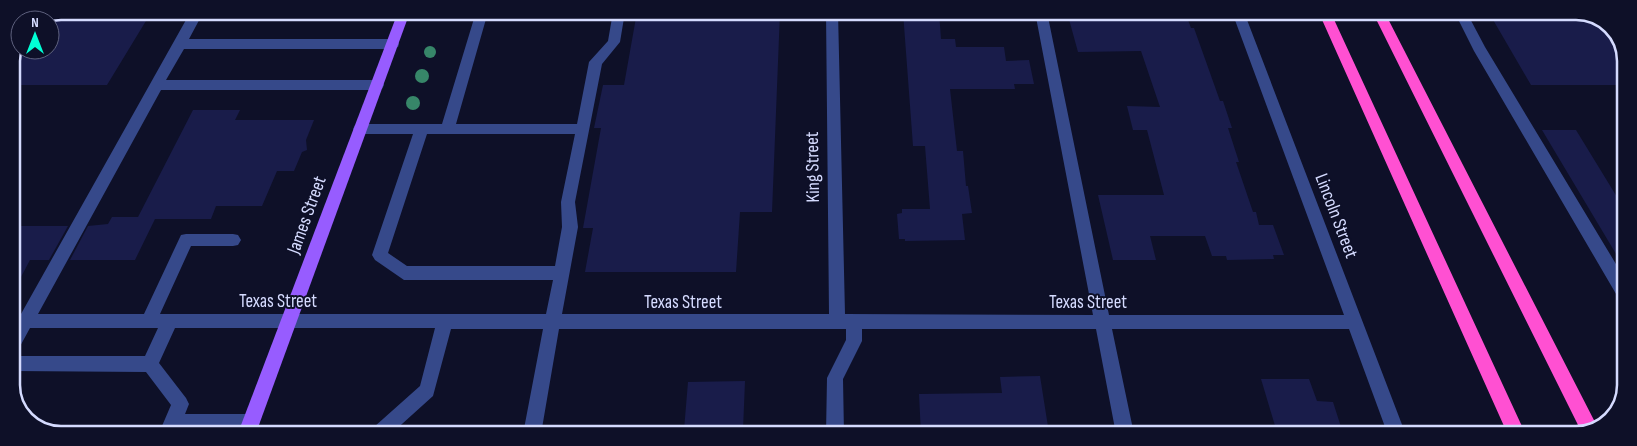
<svg xmlns="http://www.w3.org/2000/svg" width="1637" height="446" font-family="'Sofia Sans Condensed',sans-serif">
  <rect width="100%" height="100%" fill="#0e1028"/>
  <path fill="#191c4a" d="M61 11H152L107 85H11V68L24 50H50V20H44L46 17Z
    M637 12H780L772 212H740L736 272H585L593 228H583L601 128H594L603 85H624Z
    M903 12H939L941 39H955L956 47H1004L1006 61 1029 60 1034 84H1014L1015 89H950L957 151H963L966 186H968L972 213 962 214 965 240 905 241V239H899L897 214 902 213V209H930L925 146H913Z
    M1067 12H1185L1191 28H1194L1220 101H1223L1232 128H1228L1239 162H1236L1253 212H1256L1259 225H1273L1284 255H1273L1274 259 1227 260 1226 256H1212L1205 236H1150L1156 260H1113L1098 195H1164L1147 130H1133L1127 106 1160 107 1141 51 1078 52Z
    M1492 18 1599 19 1614 28 1626 57V85H1531Z
    M193 110H240L235 120H314L306 140 307 150 302 152 294 171H277L262 206H216L211 219H155L135 260H70L88 226 108 224 112 217H138Z
    M1542 130H1576L1617 197H1625V269Z
    M11 226H68L49 260H30L12 294Z
    M1040 376 1049 433 921 434 919 394 1002 393 1000 377Z
    M1261 379H1309L1317 401 1333 402 1342 430 1276 429Z
    M745 381 743 430H684L688 382Z"/>
  <g fill="none" stroke-linecap="round" stroke-linejoin="round">
    <path fill="#36498a" fill-rule="evenodd" d="M191 11H204L189 39H393L398 41 399 44 398 47 393 49H184L166 80H377L382 81 384 85 382 89 377 90H161L38 314H144L181 235 186 234H233L238 235 241 240 238 245 233 246H191L160 314H546L553 280H404L375 260 372 255 413 134H360L355 133 353 129 355 125 360 124H442L476 12H488L456 124H577L589 62 608 41 613 12H625L620 42 602 64 575 202 578 227 562 314H829L826 12H838L845 314 1093 315 1035 12H1047L1109 315H1344L1232 12H1244L1406 435H1388L1349 329H1112L1134 434H1116L1096 329H862V341L843 379 844 434H826L827 378 846 340V329H559L541 434H523L543 329H451L433 396 392 433H371L374 427 420 386 435 328H175L159 363 186 398 189 404 185 414H251L257 416 260 422 257 428 251 430H178L177 433H159L171 405 146 372 12 371V356H145L158 328H30L18 350 12 352V314H21ZM427 134H575L561 202 562 227 555 266H407L388 253Z
      M1455 13H1467L1485 47 1625 279V301L1619 299 1474 51Z"/>
    <path fill="#975cff" fill-rule="evenodd" d="M398 12H410L256 433H238Z"/>
    <path fill="#ff50d2" fill-rule="evenodd" d="M1319 13H1331L1526 435H1508Z
      M1373 13H1385L1598 428 1582 433Z"/>
  </g>
  <g fill="#378669">
    <circle cx="430" cy="52" r="6"/>
    <circle cx="422" cy="76" r="7"/>
    <circle cx="413" cy="103" r="7"/>
  </g>
  <g text-anchor="middle" dominant-baseline="central" stroke-width="4" stroke-linejoin="round" paint-order="stroke">
    <g font-size="19" fill="#d5dbff" stroke="#0e1028">
      <text transform="translate(813 167) rotate(-91)">King Street</text>
      <text transform="translate(307 215) rotate(-70)">James Street</text>
      <text transform="translate(1336 216) rotate(69)">Lincoln Street</text>
      <text x="278" y="301">Texas Street</text>
      <text x="683" y="302">Texas Street</text>
      <text x="1088" y="302">Texas Street</text>
    </g>
  </g>
  <path d="M0 0H1637V446H0ZM61 20H1576A41 41 0 0 1 1617 61V385A41 41 0 0 1 1576 426H61A41 41 0 0 1 20 385V61A41 41 0 0 1 61 20Z" fill="#0e1028" fill-rule="evenodd"/>
  <path fill="none" stroke="#d5dbff" stroke-width="2.5" d="M61 20H1576A41 41 0 0 1 1617 61V385A41 41 0 0 1 1576 426H61A41 41 0 0 1 20 385V61A41 41 0 0 1 61 20Z"/>
  <g transform="translate(35 35)"><circle r="24" fill="#0e1028" stroke="#5e617e"/>
  <path d="M0-4L9 19L0 12L-9 19Z" fill="#01ffd5"/>
  <text y="-8" font-size="14" font-weight="bold" text-anchor="middle" fill="#d5dbff">N</text>
  </g>
</svg>
